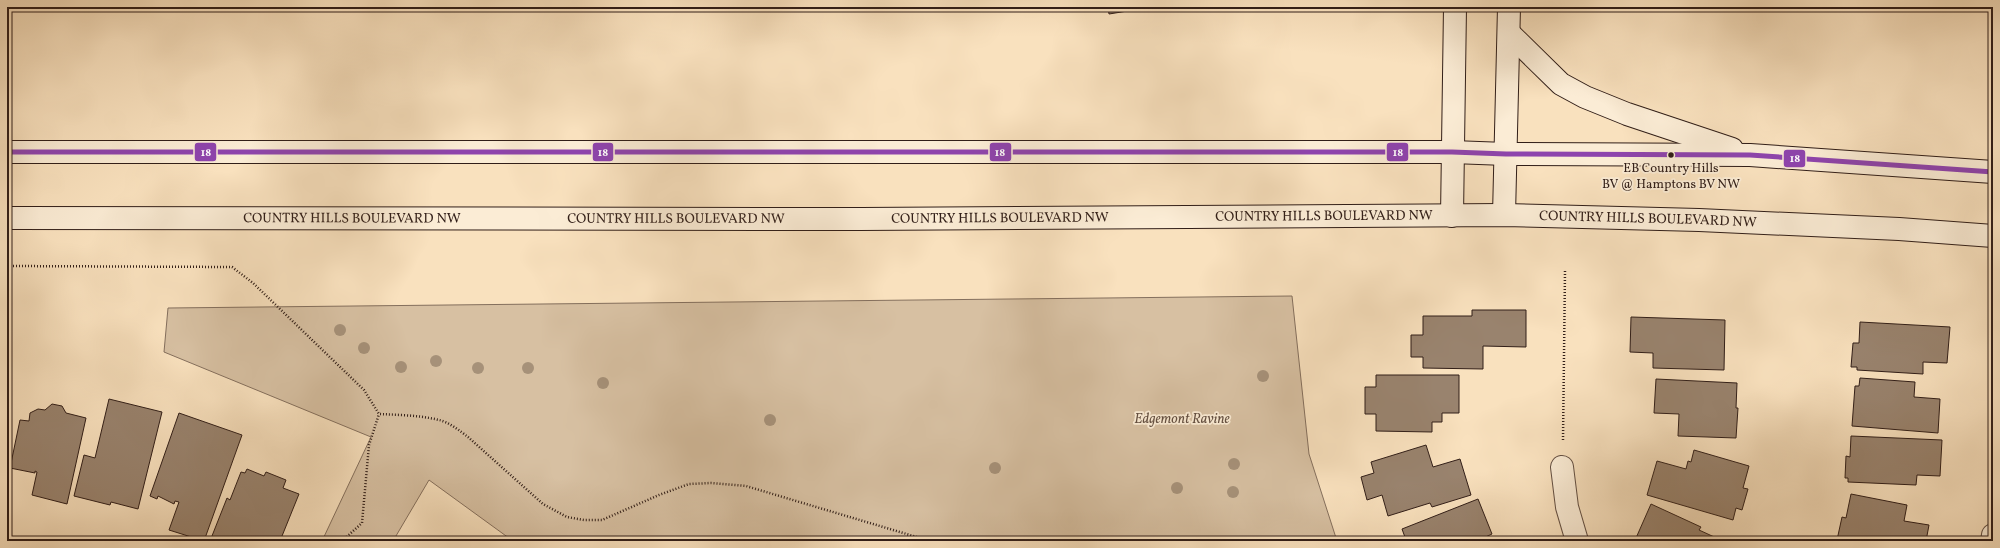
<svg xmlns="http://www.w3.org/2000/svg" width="2000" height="548" font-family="Vollkorn,serif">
  <rect width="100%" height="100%" fill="#f9e1be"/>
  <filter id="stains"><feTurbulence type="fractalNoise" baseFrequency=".005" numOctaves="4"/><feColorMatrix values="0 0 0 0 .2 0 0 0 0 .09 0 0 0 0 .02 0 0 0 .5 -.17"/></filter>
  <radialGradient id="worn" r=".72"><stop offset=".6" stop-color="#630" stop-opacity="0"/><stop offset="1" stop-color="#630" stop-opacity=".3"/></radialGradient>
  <path fill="#d7c0a2" stroke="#846f5d" d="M1292 296 1309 454 1337 541H513L429 480 393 541H322L371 437 164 352 168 308Z"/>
  <path fill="#99836e" stroke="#311e18" d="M1108 7H1152L1109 14Z
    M1472 310H1526V347L1483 346V369L1423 368V357H1411V335H1423V316H1472Z
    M1631 317 1725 320 1724 370 1653 368V353L1630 352Z
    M1860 322 1950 327 1947 363 1923 362V374L1857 370V367H1851L1853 343H1859Z
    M1376 375H1459V413H1442V422H1432V432L1376 431V414H1365V387H1376Z
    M1860 378 1915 382 1914 397 1940 399 1938 433 1852 426 1855 386H1859Z
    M1656 379 1737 383 1736 408H1738L1736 438 1678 436 1679 414 1654 413Z
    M109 399 162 412 138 509 111 502 110 505 74 496 84 455 95 458Z
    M52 404 62 406 66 413 86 418 67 504 32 495 37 472 35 471V473L10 468 20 420 29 421 30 413 38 409 45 410Z
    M179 413 242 435 204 541 169 530 179 502 175 501 174 504 158 496 157 499 150 496Z
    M1851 436 1942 440 1940 476 1917 475 1916 485 1848 482V478H1845L1846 456 1850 457Z
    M1426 445 1433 467 1460 459 1471 495 1432 507 1430 503 1388 516 1382 495 1367 500 1361 477 1374 473 1371 462Z
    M1694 450 1749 466 1743 488 1748 489 1742 510 1736 508 1733 520 1647 495 1657 461 1686 469 1688 461 1691 462Z
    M247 469 264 476 266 472 286 480 283 488 299 494 280 541H266L256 537 255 541H210L227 498 230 500 241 472 245 473Z
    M1851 494 1907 505 1904 521 1929 525 1926 541 1837 540 1842 517 1846 518Z
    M1478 499 1492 534 1477 541H1404L1406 540 1402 529Z
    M1651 504 1701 527 1699 530 1723 541H1644L1636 538Z"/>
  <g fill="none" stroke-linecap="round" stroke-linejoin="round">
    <defs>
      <path id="street" d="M1562 467 1567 507 1577 541
        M1992 541 1993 535"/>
      <g id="secondary">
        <path d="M1510 34 1561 84 1585 97 1627 114 1732 149"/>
        <path d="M7 152H1452L1506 154 1750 155 1993 172"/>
        <path d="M1504 215 1509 7"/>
        <path d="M1452 216 1455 7"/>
        <path id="s1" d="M7 218 861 219 1504 215 1699 220 1899 229 1993 236"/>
      </g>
    </defs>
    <use href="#street" stroke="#634f42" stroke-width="24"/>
    <use href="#secondary" stroke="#311e18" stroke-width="24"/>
    <path stroke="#311e18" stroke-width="2.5" stroke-dasharray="1 2" stroke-linecap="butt" d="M7 266 232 267 253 283 364 390 379 414C398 415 419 415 439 420 449 422 460 431 468 437L543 504 567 517 584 520H602L659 495 689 484 711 483 746 486 930 541
      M1563 440 1565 271
      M342 541 362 523 369 445 379 414"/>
    <use href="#street" stroke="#fbecd5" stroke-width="22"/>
    <use href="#secondary" stroke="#fbecd5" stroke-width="22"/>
    <defs>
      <path id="bus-1" d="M7 152H1452L1506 154 1750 155 1993 172"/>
    </defs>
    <use href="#bus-1" stroke="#fbecd5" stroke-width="8"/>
    <use href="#bus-1" stroke="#8e44ad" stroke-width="5"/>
  </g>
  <g fill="#a69179">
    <circle cx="340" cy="330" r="6"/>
    <circle cx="364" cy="348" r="6"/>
    <circle cx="436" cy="361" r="6"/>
    <circle cx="401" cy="367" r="6"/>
    <circle cx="478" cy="368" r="6"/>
    <circle cx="528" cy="368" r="6"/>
    <circle cx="1263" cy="376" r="6"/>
    <circle cx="603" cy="383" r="6"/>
    <circle cx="770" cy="420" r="6"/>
    <circle cx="1234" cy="464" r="6"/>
    <circle cx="995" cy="468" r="6"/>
    <circle cx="1177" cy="488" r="6"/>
    <circle cx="1233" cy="492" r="6"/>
  </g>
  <circle fill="#311e18" stroke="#fbecd5" stroke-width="1.5" cx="1671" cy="155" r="3.5"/>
  <g text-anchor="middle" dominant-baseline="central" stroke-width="3.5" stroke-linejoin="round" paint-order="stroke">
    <g font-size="13" fill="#311e18" stroke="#fbecd5">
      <text x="1671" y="169">EB Country Hills<tspan x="1671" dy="16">BV @ Hamptons BV NW</tspan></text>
    </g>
    <g font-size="14" fill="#311e18" stroke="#fbecd5">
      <text stroke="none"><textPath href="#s1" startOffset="1317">COUNTRY HILLS BOULEVARD NW</textPath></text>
      <text stroke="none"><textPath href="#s1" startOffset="345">COUNTRY HILLS BOULEVARD NW</textPath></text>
      <text stroke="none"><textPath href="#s1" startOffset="993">COUNTRY HILLS BOULEVARD NW</textPath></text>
      <text stroke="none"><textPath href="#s1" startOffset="669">COUNTRY HILLS BOULEVARD NW</textPath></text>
      <text stroke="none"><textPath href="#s1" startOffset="1641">COUNTRY HILLS BOULEVARD NW</textPath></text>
    </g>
    <g font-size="14" font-style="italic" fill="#634f41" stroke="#fbecd5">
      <text x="1182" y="419">Edgemont Ravine</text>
    </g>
  </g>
  <g stroke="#fbecd5" stroke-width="1.5">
    <rect x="194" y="142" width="23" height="20" rx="4" fill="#8e44ad"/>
    <rect x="592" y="142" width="22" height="20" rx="4" fill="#8e44ad"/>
    <rect x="989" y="142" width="23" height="20" rx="4" fill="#8e44ad"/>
    <rect x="1386" y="142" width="23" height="20" rx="4" fill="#8e44ad"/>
    <rect x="1783" y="149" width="23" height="19" rx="4" fill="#8e44ad"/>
  </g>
  <g font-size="11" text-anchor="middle" font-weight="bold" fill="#fff">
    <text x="206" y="156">18</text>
    <text x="603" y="156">18</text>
    <text x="1000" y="156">18</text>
    <text x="1398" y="156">18</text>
    <text x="1795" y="162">18</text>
  </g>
  <rect width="2000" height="548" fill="none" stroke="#f9e1be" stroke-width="24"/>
  <rect x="8" y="8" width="1984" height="532" fill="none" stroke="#311e18" stroke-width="2"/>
  <rect x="12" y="12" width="1976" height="524" fill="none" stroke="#311e18"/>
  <rect width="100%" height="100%" filter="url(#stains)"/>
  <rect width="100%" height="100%" fill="url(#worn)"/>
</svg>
